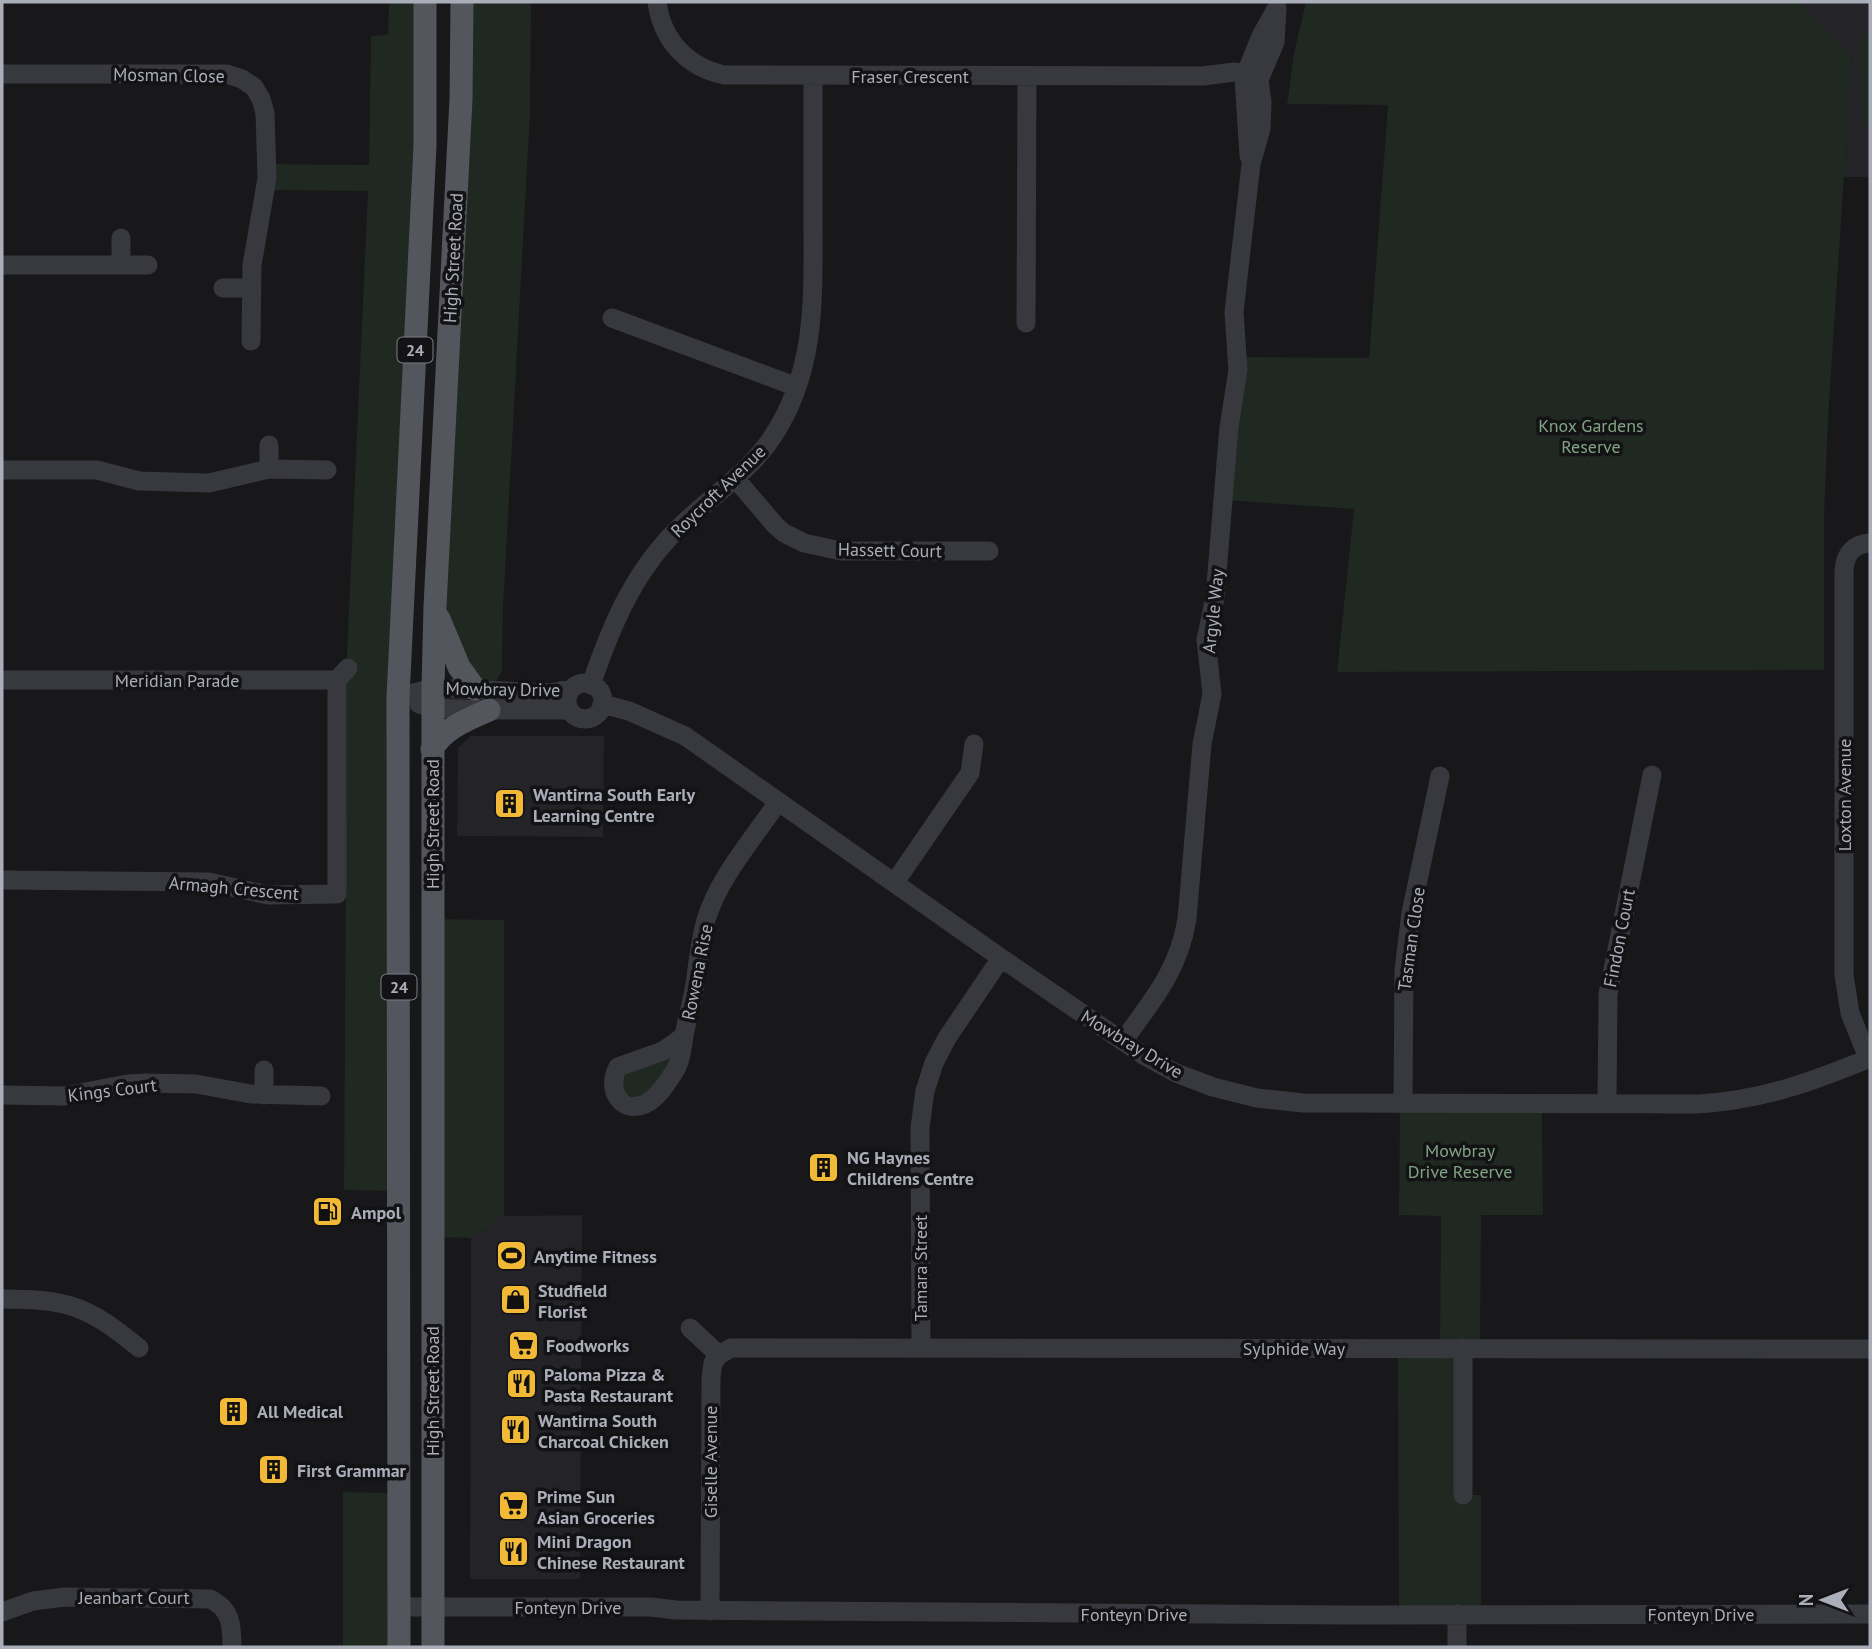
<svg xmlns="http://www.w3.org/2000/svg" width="1872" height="1649" font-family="'PT Sans',sans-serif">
  <rect width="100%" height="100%" fill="#18171a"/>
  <path fill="#242327" d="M1798 2H1870V177H1843L1852 54Z
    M470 736H604L603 837 457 836 458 748Z
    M582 1215 580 1579H470L471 1238 504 1216Z"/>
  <path fill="#1f2821" d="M389 2H425L399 1191 344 1190 347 654 368 191 266 190 267 164 369 165 371 36 388 35Z
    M462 2H531L530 113 503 608 502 671 491 690 445 637Z
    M1306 2H1798L1852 54 1828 418 1824 520V670L1337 672 1354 509 1224 500 1238 357 1369 358 1388 105 1287 104 1294 53Z
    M1860 38H1870V122H1861Z
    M431 919 504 920V1216L471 1238 432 1237Z
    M684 1036 646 1104 614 1089V1080Z
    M1400 1103H1542L1543 1215H1481L1480 1348H1463L1464 1495H1481V1614L1399 1615 1398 1348H1440L1441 1216 1399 1215Z
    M343 1492 399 1493V1647H343Z"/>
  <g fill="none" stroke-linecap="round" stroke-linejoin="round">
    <path stroke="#38393f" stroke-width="19" d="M657 2C662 40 687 67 724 75L1203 76 1234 72 1261 74
      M2 74H227L242 79 254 87 261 99 265 113 267 178 252 265 251 341
      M1249 156 1244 78 1261 36 1276 9
      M2 265H148
      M121 265V238
      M223 288H250
      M612 318 797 387
      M1026 323 1027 76
      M269 469V445
      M2 470H97L139 481 209 483 269 469 327 470
      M735 478 775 525 784 533 804 543 841 551H989
      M2 680H337L348 668
      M567 701a18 18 0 1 1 36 0a18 18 0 1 1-36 0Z
      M591 685C612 623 636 566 686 521 716 493 751 470 773 436 817 369 813 296 813 220 813 172 813 124 813 76
      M398 697 433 688 549 693 571 689
      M419 704 432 708 489 710H569
      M602 704 629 711 685 736 1001 958 1143 1055 1176 1073 1213 1087 1257 1098 1303 1103 1698 1104C1763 1100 1811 1082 1870 1058
      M2 880 209 882 268 895 337 894V680
      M895 882 970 773 974 744
      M684 1036 663 1051 618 1067C606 1088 620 1115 645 1104 657 1099 667 1083 674 1072 681 1062 682 1049 684 1036 687 1019 692 1002 695 984 698 963 700 941 706 920 719 877 753 839 778 802
      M1123 1041C1152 1001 1179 970 1187 919L1202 744 1212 694 1206 640 1215 597 1229 427 1238 370 1234 312 1251 164 1261 129 1262 102 1259 80 1275 42 1277 8
      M1868 1058 1850 1013 1844 975V571C1845 554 1853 544 1870 543
      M264 1070V1095
      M2 1095 65 1096 127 1084 146 1083 196 1084 251 1094 321 1096
      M1403 1103 1404 970 1411 913 1440 776
      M1607 1103 1608 994 1652 775
      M2 1299C68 1299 88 1306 139 1348
      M690 1328 719 1355 713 1363 711 1378 710 1611
      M921 1347 920 1128 925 1091 934 1063 947 1038 1001 958
      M1463 1348V1495
      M719 1355 731 1348H737L1870 1349
      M399 1607H651L676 1610 1351 1615 1870 1614
      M2 1612 33 1601 65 1597 210 1599C231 1609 232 1625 232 1647
      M1457 1647V1614"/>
    <path stroke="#54565e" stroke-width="23" d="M439 619 459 667 475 689
      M432 749C444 728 467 720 489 710
      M399 1647 398 697 425 146V2
      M433 1647V688L435 606 461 99 462 2"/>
  </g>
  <defs>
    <symbol id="building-square" viewBox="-11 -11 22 22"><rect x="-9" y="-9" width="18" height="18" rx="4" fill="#f2b937" stroke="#131215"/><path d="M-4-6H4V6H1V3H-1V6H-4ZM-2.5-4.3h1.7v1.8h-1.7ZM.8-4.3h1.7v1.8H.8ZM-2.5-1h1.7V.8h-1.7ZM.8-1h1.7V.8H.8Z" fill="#111"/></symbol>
    <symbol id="fuel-square" viewBox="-11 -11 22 22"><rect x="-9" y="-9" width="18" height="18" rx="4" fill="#f2b937" stroke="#131215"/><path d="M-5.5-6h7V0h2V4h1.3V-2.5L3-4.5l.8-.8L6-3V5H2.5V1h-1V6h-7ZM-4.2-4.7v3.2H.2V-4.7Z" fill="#111"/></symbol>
    <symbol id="stadium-square" viewBox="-11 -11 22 22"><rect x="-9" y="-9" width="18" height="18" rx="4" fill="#f2b937" stroke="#131215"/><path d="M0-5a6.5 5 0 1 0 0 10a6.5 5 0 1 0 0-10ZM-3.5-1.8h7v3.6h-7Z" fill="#111"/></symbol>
    <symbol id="shop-square" viewBox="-11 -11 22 22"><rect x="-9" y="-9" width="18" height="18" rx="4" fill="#f2b937" stroke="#131215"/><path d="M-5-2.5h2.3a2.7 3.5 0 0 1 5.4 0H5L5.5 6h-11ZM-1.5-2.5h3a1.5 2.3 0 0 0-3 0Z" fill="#111"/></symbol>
    <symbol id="supermarket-square" viewBox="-11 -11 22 22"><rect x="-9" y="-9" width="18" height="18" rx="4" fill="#f2b937" stroke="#131215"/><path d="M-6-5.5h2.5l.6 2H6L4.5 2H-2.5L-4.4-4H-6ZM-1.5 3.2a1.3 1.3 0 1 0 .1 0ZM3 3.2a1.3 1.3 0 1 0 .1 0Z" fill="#111"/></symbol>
    <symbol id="restaurant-square" viewBox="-11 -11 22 22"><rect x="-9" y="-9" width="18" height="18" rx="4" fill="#f2b937" stroke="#131215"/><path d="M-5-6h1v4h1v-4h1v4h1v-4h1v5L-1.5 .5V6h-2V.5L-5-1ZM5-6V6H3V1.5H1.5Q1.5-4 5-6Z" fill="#111"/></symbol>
  </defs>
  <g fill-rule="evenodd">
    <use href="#building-square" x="492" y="786" width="35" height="35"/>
    <use href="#building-square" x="806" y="1150" width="35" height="35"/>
    <use href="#fuel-square" x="310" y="1194" width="35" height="35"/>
    <use href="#stadium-square" x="494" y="1238" width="35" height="35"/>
    <use href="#shop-square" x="498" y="1282" width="35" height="35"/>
    <use href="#supermarket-square" x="506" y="1328" width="35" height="35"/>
    <use href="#restaurant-square" x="504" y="1366" width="35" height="35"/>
    <use href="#building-square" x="216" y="1394" width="35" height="35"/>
    <use href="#restaurant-square" x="498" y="1412" width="35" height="35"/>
    <use href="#building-square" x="256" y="1452" width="35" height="35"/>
    <use href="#supermarket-square" x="496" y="1488" width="35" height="35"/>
    <use href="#restaurant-square" x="496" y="1534" width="35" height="35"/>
  </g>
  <g text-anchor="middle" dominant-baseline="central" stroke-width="7" stroke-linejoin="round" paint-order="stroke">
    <g fill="#131215" stroke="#7d7f88" stroke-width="2">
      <rect x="397.5" y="337.5" width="35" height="25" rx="5"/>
      <rect x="381.5" y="974.5" width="35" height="25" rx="5"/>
    </g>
    <g font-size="16" font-weight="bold" fill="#aaaeb9">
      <text x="415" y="350">24</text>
      <text x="399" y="987">24</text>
    </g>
    <g font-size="18" fill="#aaaeb9" stroke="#131215">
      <text transform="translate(169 75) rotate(1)">Mosman Close</text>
      <text x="910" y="76">Fraser Crescent</text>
      <text transform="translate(453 258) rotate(-87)">High Street Road</text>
      <text transform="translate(718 491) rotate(-44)">Roycroft Avenue</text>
      <text transform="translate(890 550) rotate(1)">Hassett Court</text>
      <text transform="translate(1213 611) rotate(-84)">Argyle Way</text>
      <text x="177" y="680">Meridian Parade</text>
      <text transform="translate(503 689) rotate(1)">Mowbray Drive</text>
      <text transform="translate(1844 795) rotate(-90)">Loxton Avenue</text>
      <text transform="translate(432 824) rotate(-90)">High Street Road</text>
      <text transform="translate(234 888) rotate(5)">Armagh Crescent</text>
      <text transform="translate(1619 938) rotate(-79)">Findon Court</text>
      <text transform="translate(1411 939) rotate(-82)">Tasman Close</text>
      <text transform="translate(697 972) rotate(-79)">Rowena Rise</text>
      <text transform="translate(1132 1044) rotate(31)">Mowbray Drive</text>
      <text transform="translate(112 1090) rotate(-7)">Kings Court</text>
      <text transform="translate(920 1268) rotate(-90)">Tamara Street</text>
      <text x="1294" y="1348">Sylphide Way</text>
      <text transform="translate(432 1391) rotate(-90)">High Street Road</text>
      <text transform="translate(710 1462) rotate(-90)">Giselle Avenue</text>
      <text x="134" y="1597">Jeanbart Court</text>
      <text x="568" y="1607">Fonteyn Drive</text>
      <text x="1134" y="1614">Fonteyn Drive</text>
      <text x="1701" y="1614">Fonteyn Drive</text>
    </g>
    <g font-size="18" fill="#81a484" stroke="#131215">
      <text x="1591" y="425">Knox Gardens<tspan x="1591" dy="21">Reserve</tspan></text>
      <text x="1460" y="1150">Mowbray<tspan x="1460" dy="21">Drive Reserve</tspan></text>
    </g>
    <g font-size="18" font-weight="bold" fill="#aaaeb9" stroke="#131215" text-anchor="start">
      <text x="533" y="794">Wantirna South Early<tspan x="533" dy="21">Learning Centre</tspan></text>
      <text x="847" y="1157">NG Haynes<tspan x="847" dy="21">Childrens Centre</tspan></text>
      <text x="351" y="1212">Ampol</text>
      <text x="534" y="1256">Anytime Fitness</text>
      <text x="538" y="1290">Studfield<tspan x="538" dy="21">Florist</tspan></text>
      <text x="546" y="1345">Foodworks</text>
      <text x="544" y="1374">Paloma Pizza &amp;<tspan x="544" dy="21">Pasta Restaurant</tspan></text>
      <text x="257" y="1411">All Medical</text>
      <text x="538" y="1420">Wantirna South<tspan x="538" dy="21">Charcoal Chicken</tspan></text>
      <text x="297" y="1470">First Grammar</text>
      <text x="537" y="1496">Prime Sun<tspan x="537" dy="21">Asian Groceries</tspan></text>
      <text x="537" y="1541">Mini Dragon<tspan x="537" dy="21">Chinese Restaurant</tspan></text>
    </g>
  </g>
  <rect width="1872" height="1649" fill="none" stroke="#aaaeb9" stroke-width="7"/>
  <g transform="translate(1823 1600) rotate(270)" stroke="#131215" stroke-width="5" paint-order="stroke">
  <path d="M0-5L12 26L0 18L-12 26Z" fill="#aaaeb9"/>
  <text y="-10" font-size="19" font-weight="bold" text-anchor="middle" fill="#aaaeb9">N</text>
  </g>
</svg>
